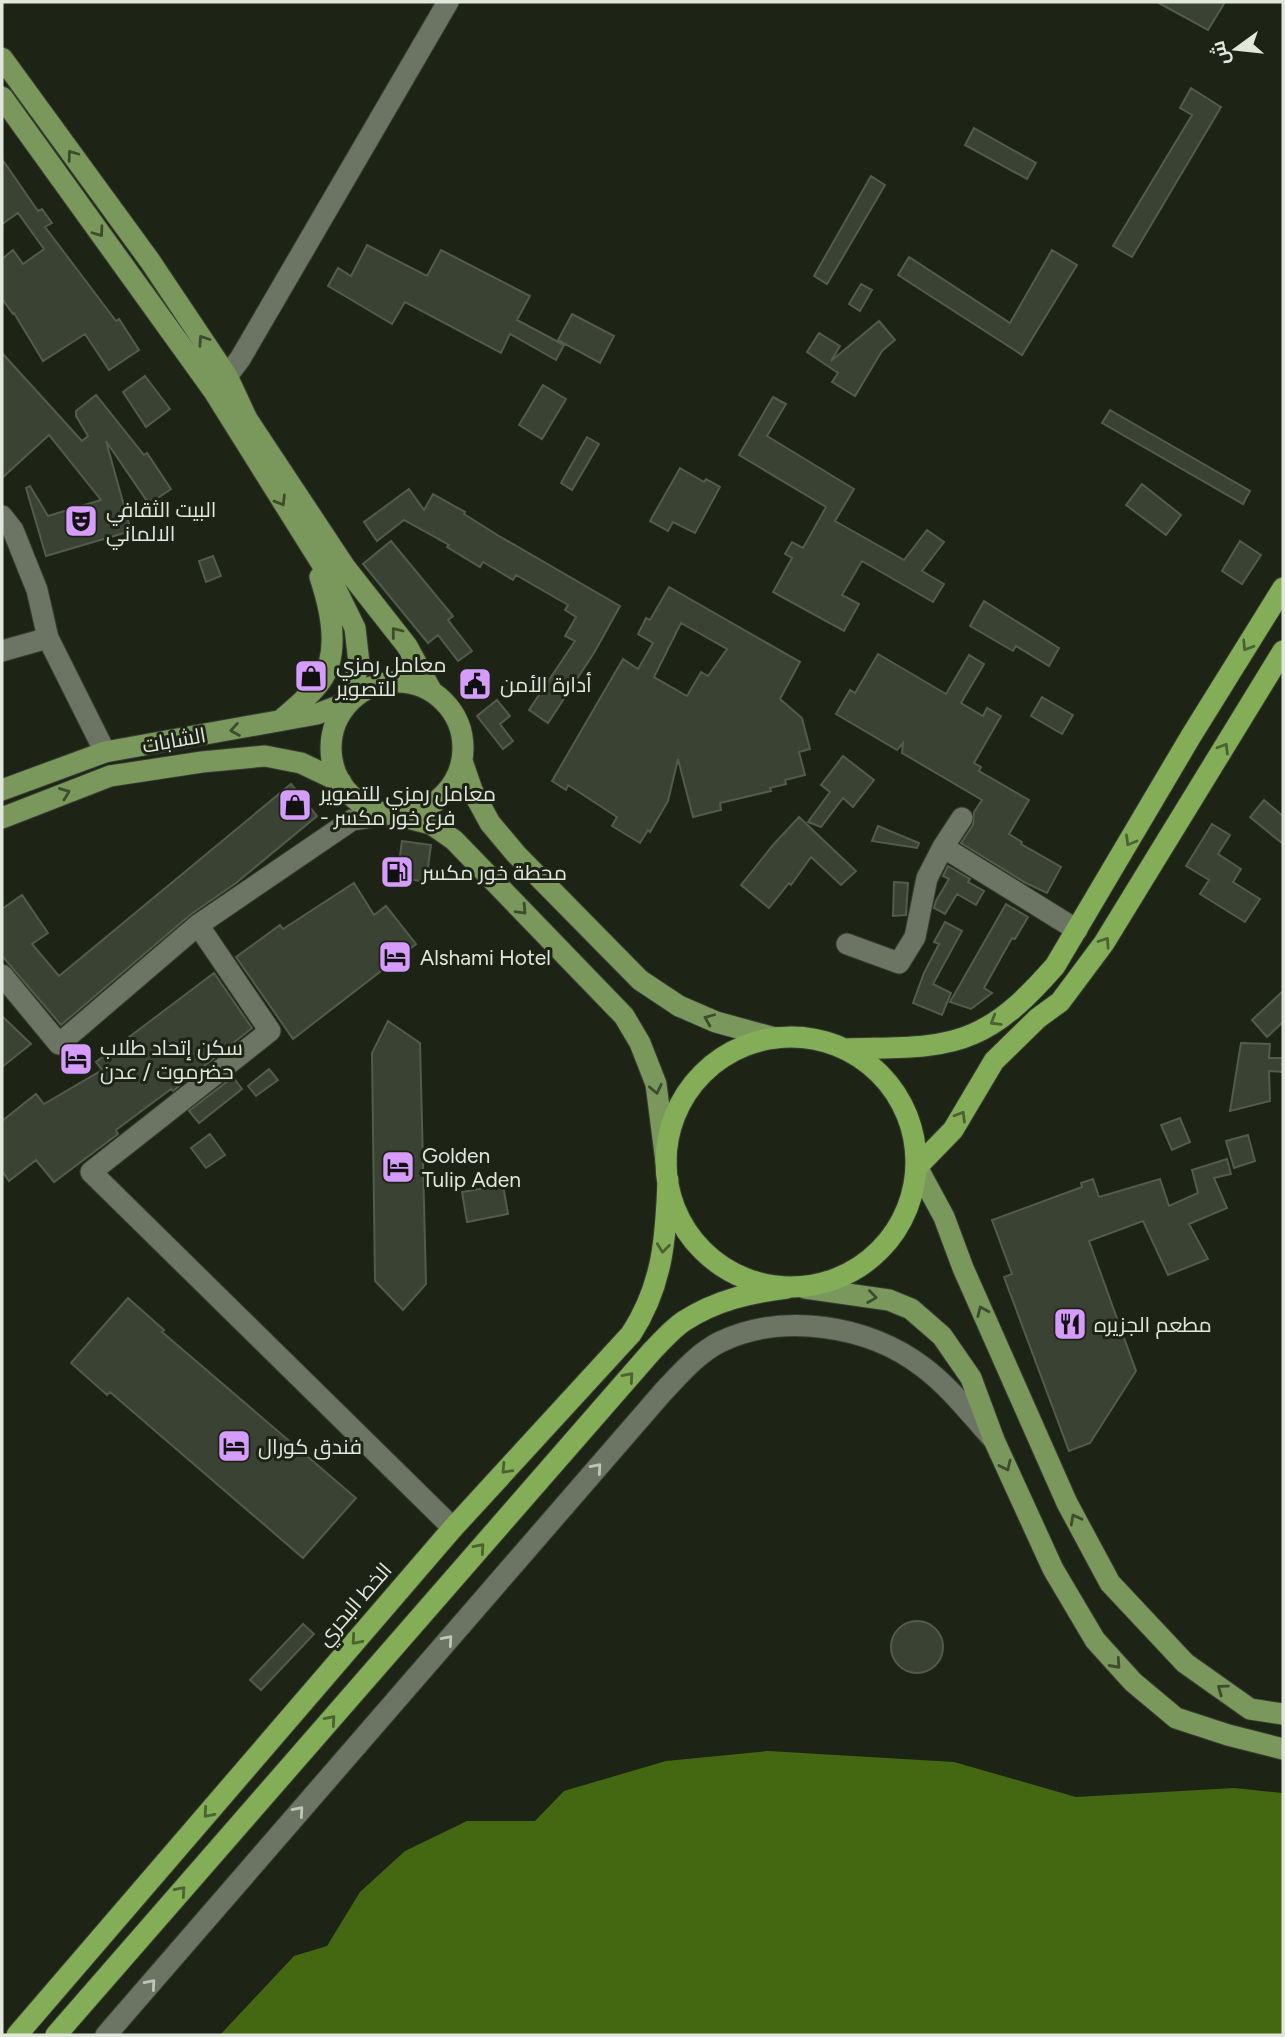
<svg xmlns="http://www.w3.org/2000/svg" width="1285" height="2037" font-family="Figtree,Cairo,sans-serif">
  <rect width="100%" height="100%" fill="#1d2416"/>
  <path fill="#436811" d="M768 1751 954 1762 1076 1797 1234 1788 1283 1793V2035H220L294 1956 327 1946 360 1892 405 1851 467 1821H535L564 1791 666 1761Z"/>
  <path fill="#3a4233" stroke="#535b4b" stroke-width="2" fill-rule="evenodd" d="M1157 2H1225L1208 30Z
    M1191 88 1221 107 1132 257 1113 246 1192 115 1180 108Z
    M974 128 1036 163 1027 179 965 145Z
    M2 159 38 211 42 209 52 223 45 227 116 321 119 319 139 350 109 370 85 334 43 361 14 313 13 314 2 299V259L13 250 23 264 44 249 18 213 2 224Z
    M871 176 885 185 827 284 814 276Z
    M367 245 427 276 441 250 530 296 517 320 564 345 556 360 510 334 501 353 405 302 392 324 328 286 338 268 351 276Z
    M1052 250 1077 265 1022 355 898 275 909 257 1010 323Z
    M861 284 872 290 860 311 849 304Z
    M572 314 614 336 600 363 558 340Z
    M879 321 895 340 882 351 855 396 832 382 838 373 807 352 819 333 840 346 831 361Z
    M2 353 82 441 88 436 76 416V411L96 395 144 455 147 453 171 489 149 504 106 441 131 531 46 556 26 488 30 486 48 516 101 500 49 435 2 478Z
    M145 376 170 409 146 427 123 392Z
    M543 385 566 399 542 439 519 425Z
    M773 397 786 404 767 436 854 489 835 521 904 560 927 530 944 542 922 571 944 584 933 602 862 561 842 595 859 604 844 631 773 592 792 558 785 554 792 542 803 548 826 507 739 455Z
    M1110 410 1250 491 1243 504 1102 423Z
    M587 437 599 444 572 490 561 483Z
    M680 468 704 482 706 479 720 487 695 533 673 522 668 531 650 521Z
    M1142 484 1181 515 1166 535 1126 505Z
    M409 489 424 510 433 494 465 512 464 514 499 536 620 606 594 653 548 723 529 710 575 641 565 636 576 617 565 610 568 605 516 575 513 580 483 562 480 567 447 547 449 545 404 520 377 541 364 522Z
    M391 541 453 616 448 620 472 651 458 661 438 635 428 643 363 564Z
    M1240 541 1261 555 1242 584 1222 571Z
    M213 556 221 576 206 582 199 561Z
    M669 587 800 662 780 699 802 718 810 749 799 752 805 775 785 780 786 784 770 788 771 791 720 803 721 810 693 817 678 759 668 801 650 832 648 830 640 843 612 826 617 817 568 785 566 790 552 781 623 659 638 669 653 643 638 634 646 618 650 620ZM681 623 727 649 708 676 701 672 687 696 654 677Z
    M984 601 1059 648 1049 666 1016 646 1013 651 970 626Z
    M878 654 946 694 969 655 984 664 961 703 983 716 987 708 1001 716 974 763 981 767 979 771 1029 800 1009 834 1022 842 1021 844 1061 867 1047 893 1024 882 961 843 973 825 974 812 982 800 902 753 903 743 897 750 836 714 850 690 855 693Z
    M1042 697 1073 715 1062 734 1031 716Z
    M497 700 510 716 500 724 513 741 503 749 477 716Z
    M843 756 874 780 853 807 843 798 821 827 808 822 830 792 821 785Z
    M291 784 317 816 236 883 190 915 61 1025 2 956V909L22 895 48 933 32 944 59 976Z
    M1264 800 1283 816V844L1250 817Z
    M799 817 856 871 841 885 811 857 791 885 789 883 769 908 741 885 773 845Z
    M1212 824 1230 835 1218 854 1241 869 1233 882 1260 899 1245 922 1200 894 1209 880 1186 866Z
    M878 826 919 843 917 848 872 841Z
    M402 841 431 845 426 882 397 877Z
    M948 866 970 879 968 882 984 891 976 905 957 894 945 914 934 908 936 901 949 879 943 876Z
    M894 882 908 883 906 915 893 916Z
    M354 883 374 915 386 906 416 944 293 1039 236 957 280 925 283 929Z
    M1006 904 1028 917 1015 939 1012 938 984 988 992 993 971 1009 950 1002Z
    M945 922 962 931 933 984 951 993 942 1015 913 1003 924 973 939 944 934 942Z
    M214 973 252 1028 173 1091 171 1089 116 1130 118 1134 54 1182 36 1160 9 1181 2 1171V1121L36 1094 44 1104 102 1070 96 1062Z
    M1283 991V1022L1267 1037 1252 1020Z
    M2 1016 31 1044 2 1067Z
    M388 1021 420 1043 426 1284 403 1310 375 1281 372 1053Z
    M1241 1043 1270 1044 1269 1058H1283V1072L1269 1071 1270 1101 1230 1111Z
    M269 1069 278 1080 256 1096 248 1086Z
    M233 1077 242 1089 199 1123 189 1111Z
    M1180 1118 1190 1142 1172 1150 1161 1125Z
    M210 1134 225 1155 206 1168 191 1148Z
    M1248 1135 1255 1161 1234 1168 1226 1141Z
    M1227 1159 1231 1174 1214 1178 1227 1208 1189 1224 1208 1259 1168 1275 1143 1221 1089 1241 1136 1371 1090 1443 1069 1451 1004 1277 1012 1274 992 1220 1082 1187 1081 1183 1093 1179 1099 1197 1160 1179 1169 1206 1198 1193 1192 1170Z
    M503 1185 508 1214 467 1222 462 1192Z
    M128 1298 164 1330 162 1332 356 1498 303 1558 110 1392 107 1395 71 1363Z
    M891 1647a26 26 0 1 1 52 0a26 26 0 1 1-52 0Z
    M303 1624 314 1634 261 1690 250 1680Z"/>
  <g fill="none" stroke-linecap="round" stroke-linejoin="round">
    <defs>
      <path id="minor" d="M227 376 240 359 448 2
        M2 516 13 530 37 590 48 638 105 752
        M2 651 48 638
        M943 847 1077 930
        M198 925 270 1031 91 1172 453 1528
        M847 944 899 963 915 937 927 878 943 847 962 818
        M2 975 59 1044 198 925 352 820 392 814
        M106 2035 663 1392C680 1374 698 1353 720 1342 782 1312 869 1325 923 1367 950 1387 971 1415 994 1440"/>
      <path id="major" d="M2 58 150 261 227 376 247 419 345 567 407 646 431 690
        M2 97 213 390 330 577 355 628 359 663 349 702 317 714 105 752 2 790
        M331 748a66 66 0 1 1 132 0a66 66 0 1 1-132 0Z
        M281 720C295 708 309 697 320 682 341 654 330 607 320 577
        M462 761 472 790 490 823 516 854 640 980 679 1006 716 1022 775 1038
        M392 814 431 824 454 840 624 1016 640 1043 656 1084 666 1162
        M2 818 110 776 202 762 265 756 301 763 341 782
        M917 1167 944 1217 963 1268 1067 1503 1110 1583 1185 1663 1250 1709 1283 1714
        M805 1288 889 1300 911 1309 942 1336 971 1378 994 1440 1053 1569 1095 1640 1133 1682 1176 1718 1228 1735 1283 1749"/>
      <path id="highway" d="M666 1162a125 125 0 1 1 250 0a125 125 0 1 1-250 0Z
        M846 1049C886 1047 935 1051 973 1034 1006 1020 1032 992 1055 966L1191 736 1283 588
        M917 1167 953 1130 994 1061 1038 1018 1060 1002 1104 943 1283 651
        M17 2035 453 1528 631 1334C663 1285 666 1237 668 1180
        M56 2035 652 1351C662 1341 672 1329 684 1321 717 1300 749 1293 787 1288"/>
    </defs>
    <use href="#minor" stroke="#373d33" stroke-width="23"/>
    <use href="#major" stroke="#373d33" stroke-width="23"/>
    <use href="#highway" stroke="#373d33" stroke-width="23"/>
    <use href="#minor" stroke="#6c7564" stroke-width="21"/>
    <use href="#major" stroke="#7a975c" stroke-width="21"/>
    <use href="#highway" stroke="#83ae57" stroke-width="21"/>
  </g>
  <defs><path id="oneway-chevron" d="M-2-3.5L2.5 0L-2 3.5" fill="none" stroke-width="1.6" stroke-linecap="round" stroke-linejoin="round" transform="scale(1.75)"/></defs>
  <g stroke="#3e4c2e">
    <use href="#oneway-chevron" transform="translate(72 155) rotate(-126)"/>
    <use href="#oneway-chevron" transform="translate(99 232) rotate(54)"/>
    <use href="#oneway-chevron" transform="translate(203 340) rotate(-124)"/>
    <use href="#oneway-chevron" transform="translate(281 501) rotate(59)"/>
    <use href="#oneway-chevron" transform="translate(396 632) rotate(-128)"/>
    <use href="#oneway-chevron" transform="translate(235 730) rotate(170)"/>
    <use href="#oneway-chevron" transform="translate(65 793) rotate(-21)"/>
    <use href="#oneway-chevron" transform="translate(522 910) rotate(47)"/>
    <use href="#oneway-chevron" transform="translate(709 1019) rotate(-157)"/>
    <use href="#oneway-chevron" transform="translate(656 1089) rotate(78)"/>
    <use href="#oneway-chevron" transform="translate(872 1297) rotate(8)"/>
    <use href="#oneway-chevron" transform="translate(982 1311) rotate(-114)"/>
    <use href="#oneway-chevron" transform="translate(1006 1466) rotate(65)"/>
    <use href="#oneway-chevron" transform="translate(1075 1519) rotate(-118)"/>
    <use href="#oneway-chevron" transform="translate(1116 1664) rotate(48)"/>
    <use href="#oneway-chevron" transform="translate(1222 1689) rotate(-144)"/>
  </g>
  <g stroke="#4b6233">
    <use href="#oneway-chevron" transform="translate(1247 646) rotate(122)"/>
    <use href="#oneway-chevron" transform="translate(1224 748) rotate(-58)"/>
    <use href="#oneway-chevron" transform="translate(1130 841) rotate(120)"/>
    <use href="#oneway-chevron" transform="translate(1105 942) rotate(-56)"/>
    <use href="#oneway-chevron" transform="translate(995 1021) rotate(149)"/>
    <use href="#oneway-chevron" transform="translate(961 1116) rotate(-59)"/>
    <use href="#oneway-chevron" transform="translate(663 1248) rotate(97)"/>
    <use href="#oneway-chevron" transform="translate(629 1377) rotate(-49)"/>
    <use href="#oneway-chevron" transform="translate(506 1469) rotate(133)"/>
    <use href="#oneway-chevron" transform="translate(480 1548) rotate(-49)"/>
    <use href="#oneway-chevron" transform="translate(356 1640) rotate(131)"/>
    <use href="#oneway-chevron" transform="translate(331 1720) rotate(-49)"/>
    <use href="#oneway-chevron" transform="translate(208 1813) rotate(131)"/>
    <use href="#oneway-chevron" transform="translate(181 1891) rotate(-49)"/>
  </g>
  <g stroke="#bfc5b9">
    <use href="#oneway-chevron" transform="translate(597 1468) rotate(-49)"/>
    <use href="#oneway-chevron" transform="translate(448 1640) rotate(-49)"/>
    <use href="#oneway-chevron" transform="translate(299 1811) rotate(-49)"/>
    <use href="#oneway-chevron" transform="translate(151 1984) rotate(-49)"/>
  </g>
  <defs>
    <symbol id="theatre-square" viewBox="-11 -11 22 22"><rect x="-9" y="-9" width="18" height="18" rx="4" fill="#d59cfb" stroke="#1d2416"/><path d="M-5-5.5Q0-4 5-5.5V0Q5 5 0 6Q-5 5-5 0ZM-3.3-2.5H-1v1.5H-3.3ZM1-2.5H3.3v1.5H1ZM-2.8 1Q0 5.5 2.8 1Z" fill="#111"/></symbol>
    <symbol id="shop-square" viewBox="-11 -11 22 22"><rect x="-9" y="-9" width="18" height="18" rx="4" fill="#d59cfb" stroke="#1d2416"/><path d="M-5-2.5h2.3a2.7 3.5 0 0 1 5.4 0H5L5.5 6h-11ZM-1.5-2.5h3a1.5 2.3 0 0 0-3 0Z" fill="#111"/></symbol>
    <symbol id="civic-square" viewBox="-11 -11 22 22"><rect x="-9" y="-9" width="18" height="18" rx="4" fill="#d59cfb" stroke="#1d2416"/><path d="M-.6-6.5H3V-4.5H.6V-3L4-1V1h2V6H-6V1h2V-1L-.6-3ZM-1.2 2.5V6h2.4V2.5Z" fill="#111"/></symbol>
    <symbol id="fuel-square" viewBox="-11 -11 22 22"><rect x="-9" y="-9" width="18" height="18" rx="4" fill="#d59cfb" stroke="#1d2416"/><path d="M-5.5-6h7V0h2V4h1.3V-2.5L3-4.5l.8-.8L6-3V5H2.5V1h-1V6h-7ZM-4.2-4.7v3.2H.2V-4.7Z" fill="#111"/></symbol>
    <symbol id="hotel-square" viewBox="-11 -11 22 22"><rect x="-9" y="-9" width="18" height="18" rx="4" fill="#d59cfb" stroke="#1d2416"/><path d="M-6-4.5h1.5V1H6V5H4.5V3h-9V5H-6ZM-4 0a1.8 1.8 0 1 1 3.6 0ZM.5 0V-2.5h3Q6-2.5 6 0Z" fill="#111"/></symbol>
    <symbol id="restaurant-square" viewBox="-11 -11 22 22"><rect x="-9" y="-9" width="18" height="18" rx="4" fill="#d59cfb" stroke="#1d2416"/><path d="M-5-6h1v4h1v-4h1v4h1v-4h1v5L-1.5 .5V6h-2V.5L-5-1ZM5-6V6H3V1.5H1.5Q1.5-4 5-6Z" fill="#111"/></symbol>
  </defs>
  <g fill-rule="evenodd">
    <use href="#theatre-square" x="62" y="502" width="38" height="38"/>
    <use href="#shop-square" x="292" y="657" width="38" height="38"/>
    <use href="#civic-square" x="456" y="665" width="38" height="38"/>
    <use href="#shop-square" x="276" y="786" width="38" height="38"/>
    <use href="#fuel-square" x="378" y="853" width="38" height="38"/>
    <use href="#hotel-square" x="376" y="938" width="38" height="38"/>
    <use href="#hotel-square" x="57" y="1040" width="38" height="38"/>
    <use href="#hotel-square" x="379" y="1148" width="38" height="38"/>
    <use href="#restaurant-square" x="1051" y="1305" width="38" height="38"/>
    <use href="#hotel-square" x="215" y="1427" width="38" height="38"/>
  </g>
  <g text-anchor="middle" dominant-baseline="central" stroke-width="6" stroke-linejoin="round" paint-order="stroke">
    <g font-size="21" fill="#e2e7de" stroke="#1d2416" text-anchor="start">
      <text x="106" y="509">البيت الثقافي<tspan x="106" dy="24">الالماني</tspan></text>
      <text x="336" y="664">معامل رمزي<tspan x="336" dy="24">للتصوير</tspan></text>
      <text x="500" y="684">أدارة الأمن</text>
      <text x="320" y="793">معامل رمزي للتصوير<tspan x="320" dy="24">- فرع خور مكسر</tspan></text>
      <text x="422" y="872">محطة خور مكسر</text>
      <text x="420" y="957">Alshami Hotel</text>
      <text x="100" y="1047">سكن إتحاد طلاب<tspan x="100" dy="24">حضرموت / عدن</tspan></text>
      <text x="422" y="1155">Golden<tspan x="422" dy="24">Tulip Aden</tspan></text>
      <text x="1094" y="1324">مطعم الجزيره</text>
      <text x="258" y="1446">فندق كورال</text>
    </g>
    <g font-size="21" fill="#e2e7de" stroke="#1d2416">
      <text transform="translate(174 740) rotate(-10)">الشابات</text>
      <text transform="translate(354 1604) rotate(-49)">الخط البحري</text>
    </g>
  </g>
  <rect width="1285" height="2037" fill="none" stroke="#e2e7de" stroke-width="7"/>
  <g transform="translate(1236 49) rotate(255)" stroke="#1d2416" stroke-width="5" paint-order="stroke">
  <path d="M0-5L12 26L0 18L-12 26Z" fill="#e2e7de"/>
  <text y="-10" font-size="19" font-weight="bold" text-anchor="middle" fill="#e2e7de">ش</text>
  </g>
</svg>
